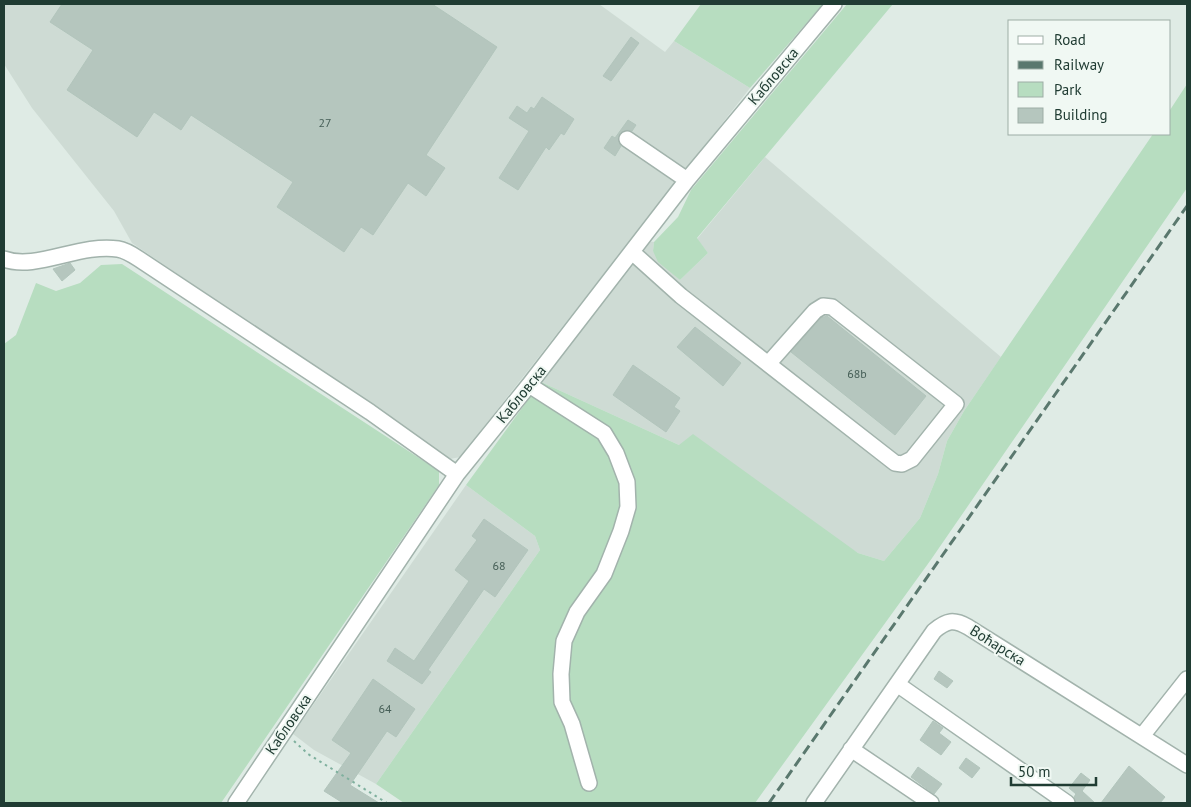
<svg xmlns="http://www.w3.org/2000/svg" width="1191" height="807" font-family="'PT Sans',sans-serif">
  <rect width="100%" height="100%" fill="#dfebe5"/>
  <path fill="#cedbd4" d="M4 4H599L665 52 674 41 750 88 460 457 450 459 132 243 114 211 32 108 4 64Z
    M765 157 1001 357 964 411 947 441 938 474 920 518 884 561 858 553 679 445 541 382 647 241 654 242 653 251 680 280 708 253 697 239Z
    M466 485 535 536 540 550 376 784 314 750 293 734Z"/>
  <path fill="#b7ddc0" d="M701 4H823L750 88 674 41Z
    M847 4H893L697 238 708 253 680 280 658 262 653 251 654 242 678 217 691 190Z
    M1187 84V188L930 561 755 803H404L376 784 540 550 535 536 466 485 541 382 679 445 693 434 858 553 884 561 920 518 938 474 947 441 964 411 1153 134H1170V110Z
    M122 264 439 471V485L221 803H4V344L16 335 36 283 56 291 80 283 101 265Z"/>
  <path fill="#b5c6be" stroke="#b2c5bc" d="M62 4H432L497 47 426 155 445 168 426 196 408 183 373 235 361 227 344 252 277 207 293 182 191 115 181 130 154 112 137 137 67 90 93 50 50 22Z
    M631 37 639 43 611 81 603 76Z
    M542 97 574 119 564 135 561 133 549 150 546 147 518 190 499 178 529 131 509 118 517 106 527 113 531 107 534 109Z
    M628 120 636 125 632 131 627 130 620 133 618 139 621 146 615 156 604 148 612 136 615 138Z
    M70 263 75 270 62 281 53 269Z
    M827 316 926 396 895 435 791 352 821 318Z
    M695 327 741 363 723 386 677 347Z
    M633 365 680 398 674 407 680 411 666 432 613 395Z
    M484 519 528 550 495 597 484 589 428 670 431 672 422 684 387 661 395 648 414 661 469 581 455 570 477 540 472 536Z
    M939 671 953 681 947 688 934 679Z
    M373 679 415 709 396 737 387 731 350 785 379 803H343L324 791 351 753 332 740Z
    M933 721 943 728 939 733 951 742 941 755 920 740Z
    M966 758 980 768 972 778 959 768Z
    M1129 766 1165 797 1160 803H1101Z
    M918 767 942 784 934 794 911 777Z
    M1081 773 1090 780 1082 791 1095 803H1076L1074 797 1076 794 1069 788Z"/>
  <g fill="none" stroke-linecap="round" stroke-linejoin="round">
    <defs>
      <path id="minor" d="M627 139 687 180
        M632 252 681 296 895 463 902 464 912 459 956 404 832 307 823 306 815 311 768 364
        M4 259C36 271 80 243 118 249 125 250 133 255 139 259L370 412 457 474
        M529 385 604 433 616 453 627 482 628 507 621 531 604 574 577 612 564 641 561 674 562 702 572 724 589 783
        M897 684 1067 803
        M1142 736 1187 679
        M851 749 931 803
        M236 803 457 474 529 385 687 180 834 4
        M814 803 934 631C947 620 954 619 968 627L1187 765"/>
    </defs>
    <use href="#minor" stroke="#a2b3ac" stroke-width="18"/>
    <path stroke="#7fb09e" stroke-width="2" stroke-dasharray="2.5 4" stroke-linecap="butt" d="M294 741 308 754 387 803"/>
    <use href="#minor" stroke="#fff" stroke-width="15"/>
    <path stroke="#5a786e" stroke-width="3" stroke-dasharray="10 5" stroke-linecap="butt" d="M769 803 1187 206"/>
  </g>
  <g text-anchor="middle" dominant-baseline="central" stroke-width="4" stroke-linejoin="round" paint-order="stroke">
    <g font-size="12" fill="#455e56">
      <text x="325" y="122">27</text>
      <text x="857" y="373">68b</text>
      <text x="499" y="565">68</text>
      <text x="385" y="708">64</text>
    </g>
    <g font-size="15" fill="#203c33" stroke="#f0f8f3">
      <text transform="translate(773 76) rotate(-50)">Кабловска</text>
      <text transform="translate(521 394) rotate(-51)">Кабловска</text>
      <text transform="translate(998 645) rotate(32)">Воћарска</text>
      <text transform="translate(288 724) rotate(-56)">Кабловска</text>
    </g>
  </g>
  <rect width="1191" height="807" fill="none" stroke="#203c33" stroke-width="10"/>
  <rect x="1008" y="20" width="162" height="115" fill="#f0f8f3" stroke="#9dada6"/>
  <rect x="1018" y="36" width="25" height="8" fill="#ffffff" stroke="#9dada6"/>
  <text x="1054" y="45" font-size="15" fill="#203c33">Road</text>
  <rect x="1018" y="61" width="25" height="8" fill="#5a786e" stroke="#9dada6"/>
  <text x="1054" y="70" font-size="15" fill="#203c33">Railway</text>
  <rect x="1018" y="82" width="25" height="15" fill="#b7ddc0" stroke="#9dada6"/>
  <text x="1054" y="95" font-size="15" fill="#203c33">Park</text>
  <rect x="1018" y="108" width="25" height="15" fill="#b5c6be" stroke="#9dada6"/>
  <text x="1054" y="120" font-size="15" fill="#203c33">Building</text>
  <path d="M1011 777v8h85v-8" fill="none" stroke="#203c33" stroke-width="2.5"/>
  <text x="1018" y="777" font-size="15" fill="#203c33" stroke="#f0f8f3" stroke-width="4" paint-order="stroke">50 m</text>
</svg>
